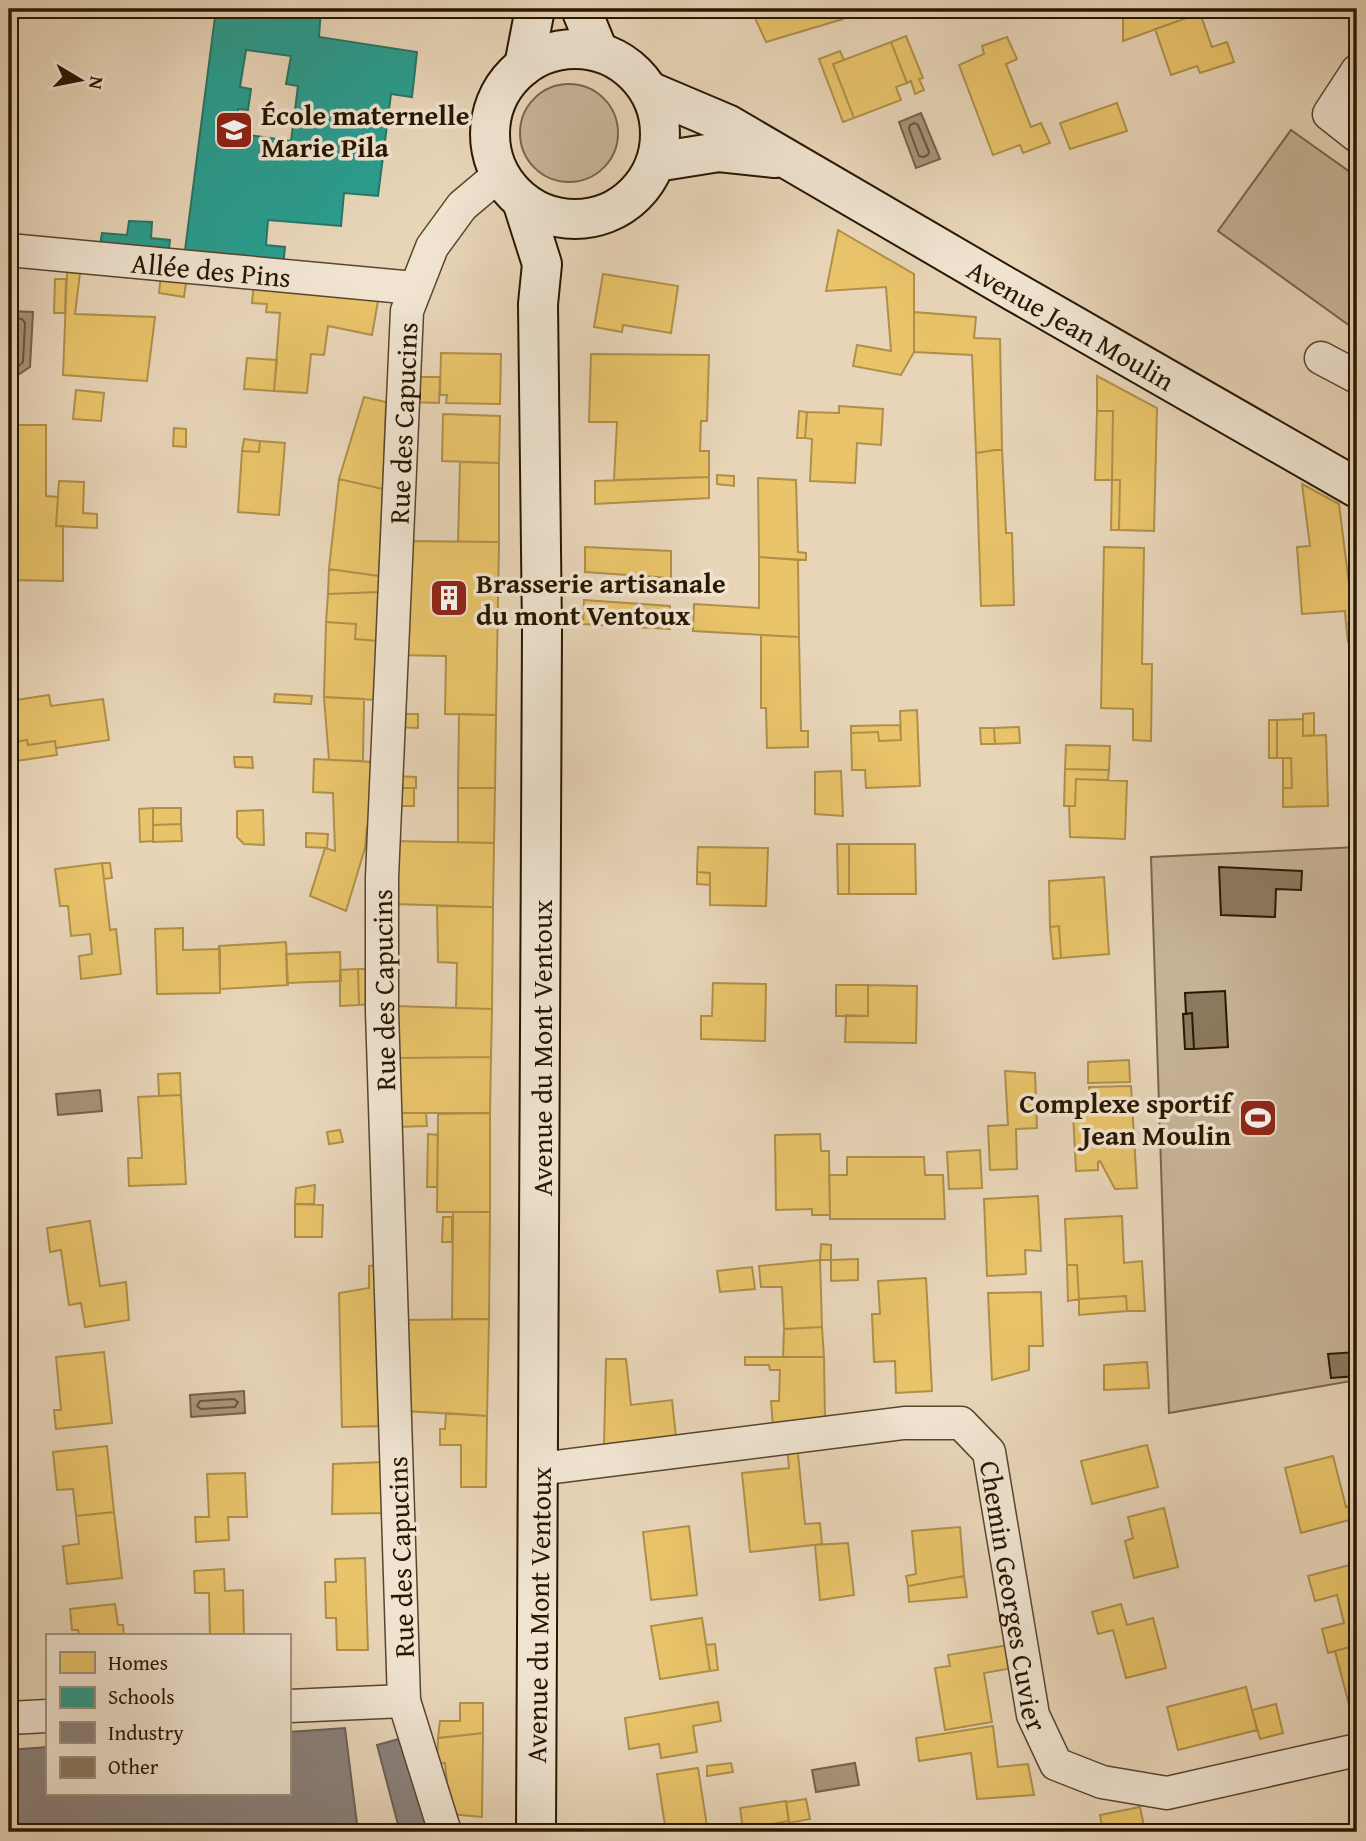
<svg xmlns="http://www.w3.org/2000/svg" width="1366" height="1841" font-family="'Gentium Book Plus',serif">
  <rect width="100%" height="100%" fill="#e8d5b8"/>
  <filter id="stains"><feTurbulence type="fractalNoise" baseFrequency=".00286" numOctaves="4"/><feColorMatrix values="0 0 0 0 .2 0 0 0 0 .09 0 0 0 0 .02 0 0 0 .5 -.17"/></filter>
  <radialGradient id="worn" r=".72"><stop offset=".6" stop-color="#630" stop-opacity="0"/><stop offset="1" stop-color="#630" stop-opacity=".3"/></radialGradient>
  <path fill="#c8b599" stroke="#78664c" stroke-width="2" d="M520 133a49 49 0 1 1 98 0a49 49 0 1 1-98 0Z
    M1291 130 1357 177V331L1218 231Z
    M1357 847V1380L1169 1413 1151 857Z"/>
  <path fill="#a79479" stroke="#756249" stroke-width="2" d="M921 113 940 159 916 168 899 122Z
    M9 311 33 312 30 367 15 377H9Z
    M100 1090 102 1111 58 1115 56 1094Z
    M244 1391 245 1413 191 1417 190 1395Z
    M855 1763 859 1785 816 1792 812 1770Z"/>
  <path fill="#e9c46a" stroke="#af904a" stroke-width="2" d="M751 9H839L843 19 766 42Z
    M1151 9H1181V20L1123 41V17L1150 18Z
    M1200 13 1212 47 1227 42 1234 62 1200 73 1197 66 1171 75 1155 29Z
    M906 36 923 78 919 79 924 90 915 94 911 81 907 83 891 42Z
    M1007 37 1017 59 1006 64 1031 127 1041 123 1050 143 1023 153 1020 145 993 155 959 65 984 54 982 46Z
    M891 42 907 83 896 87 901 100 854 118 833 64Z
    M840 51 844 60 833 64 854 118 843 122 819 59Z
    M1117 103 1127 131 1070 149 1060 123Z
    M838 230 914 274V352L901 375 853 366 857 345 891 351 886 287 826 291Z
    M67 272 80 273 75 314 155 317 147 381 63 375Z
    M161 274 187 276 184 297 159 293Z
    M603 274 678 286 671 333 623 325 622 332 594 327Z
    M55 279H66L65 313H54Z
    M254 283 328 291 378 301 372 335 328 326 324 355 311 354 307 393 274 391 280 313 266 312 267 304 252 303Z
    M914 312 976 317 974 338 1000 339 1002 449 976 453 972 355 914 352Z
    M441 353 501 354 500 404 446 403 447 395H440Z
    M591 354 709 355 707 421H701L700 451H709V477L614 480 617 422H589Z
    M247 358 277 360 274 391 244 389Z
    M1097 376 1157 408 1154 531 1119 530 1120 480H1112L1113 411H1097Z
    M410 377H440L439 403 407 402Z
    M76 390 104 393 101 421 73 419Z
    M364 397 386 402 383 489 339 479Z
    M839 406 883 409 881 445 857 443 855 483 810 481 812 439 805 438 807 412 839 413Z
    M799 411 807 412 805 438H797Z
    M1097 411H1113L1112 480H1095Z
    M443 414 500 416 499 463 442 461Z
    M9 425H46V496L58 497 56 526H63V581L13 580V543H9V530H14L15 450H9Z
    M174 428 186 429V447L173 446Z
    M244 439 260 441 259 452 242 451Z
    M260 441 285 443 279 515 238 512 242 451 259 452Z
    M1002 449 1006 533H1012L1014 605 981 606 976 453Z
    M460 462 499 463V542H458Z
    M717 475 734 476V486L717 484Z
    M709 477V498L595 504V481Z
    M758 478 796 480 798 552 806 553V560L759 557Z
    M339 479 383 489 379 576 329 569Z
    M1112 480H1120L1119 530H1111Z
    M59 481 84 482 83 513 97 514V528L56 526Z
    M1302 484 1339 504 1352 608H1357V624H1346L1345 611 1302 614 1297 547 1310 546Z
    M402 541 499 542 496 715 445 714 446 656 399 655Z
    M585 547 671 551V578L585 572Z
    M1104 547 1144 548 1142 664H1152L1151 741 1133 740V709L1101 708Z
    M759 557 798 560 799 637 693 631 694 604 759 608Z
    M329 569 379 576V592L328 594Z
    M379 592 378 641 355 639 356 624 326 622 328 594Z
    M584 600 670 606V629L583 624Z
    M326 622 356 624 355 639 378 641 376 700 324 697Z
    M1346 624H1357V641L1348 642Z
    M761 635 799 637 801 731H808V747L767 748 766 708H761Z
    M275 694 312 696 311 704 274 702Z
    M49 695 51 706 103 699 109 740 56 748 55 741 28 745 27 740 9 743V701Z
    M324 697 364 699 363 761 329 760Z
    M917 710 920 786 866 788 865 770H852L851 733 878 732 879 741 901 740 900 711Z
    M1314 713V735L1303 736V714Z
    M397 714H418V728L397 727Z
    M459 714 496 715 495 788H458Z
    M1303 719V736L1326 735 1328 806 1283 807V788H1292L1291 758H1277V720Z
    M1269 720H1277V758H1269Z
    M900 725 901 740 879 741 878 732 851 733V726Z
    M1019 727 1020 743 995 744 994 728Z
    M980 728H994L995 744H981Z
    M27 740 28 745 55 741 57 755 9 762V743Z
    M1066 745 1110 746 1109 770 1065 769Z
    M234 757H252L253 768 235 767Z
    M1283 758H1291L1292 788H1283Z
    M314 759 375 762 374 827H367L365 848 346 911 310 896 325 848 335 851 333 793 313 792Z
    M1065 769 1109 770 1108 780 1076 779 1075 806H1064Z
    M841 771 843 816 815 814V772Z
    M396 776 416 777V788H395Z
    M1076 779 1127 781 1125 839 1070 837 1069 806H1075Z
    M395 788H414V806H395Z
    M458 788H495L494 843 458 842Z
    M153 808V841L140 842 139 809Z
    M153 808H181V824L153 825Z
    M263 810 264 845 244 844 237 837V811Z
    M181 824 182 841 153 842V825Z
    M306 833 328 834 327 848 306 847Z
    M394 841 494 843 493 907 393 904Z
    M837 844H849V894H838Z
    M849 844H915L916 894H849Z
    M698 847 768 848 766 906 710 905V873L697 872Z
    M102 863 110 930 116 929 121 974 81 979 79 956 92 954 90 934 71 936 68 906H60L55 869Z
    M102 863H110L112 878 104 879Z
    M697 872 710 873V885L697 884Z
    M1104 877 1109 954 1061 958 1059 926 1050 927 1049 881Z
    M437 906 493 907 492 1009 456 1008 457 963 438 962Z
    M1059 926 1061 958 1053 959 1050 927Z
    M183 928V950L220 949V993L157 994 155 929Z
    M286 942 288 985 220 989 219 946Z
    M340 952 341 981 287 983 286 954Z
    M358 969 359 1005 340 1006V970Z
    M358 969H374V1004L359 1005Z
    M713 983 766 984 765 1041 701 1039V1016H712Z
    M836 985H868V1016H836Z
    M868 985 917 986 916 1043 845 1042 846 1015 868 1016Z
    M394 1006 492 1009 491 1057 395 1058Z
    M491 1057 490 1113H397L395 1058Z
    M1129 1060 1130 1082 1088 1083V1062Z
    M1005 1071 1035 1073 1037 1128 1016 1129 1017 1169 990 1170 988 1126 1008 1125Z
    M180 1073 181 1095 159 1096 158 1074Z
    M1131 1086 1137 1188 1115 1189 1100 1161 1098 1162V1170L1076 1171 1073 1113 1091 1112 1089 1087Z
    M181 1095 186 1184 129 1186 128 1158H142L138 1097Z
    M397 1113H426L427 1126 397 1127Z
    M490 1113V1212H437L438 1114Z
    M340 1130 343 1142 329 1144 327 1132Z
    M428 1134 438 1135 437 1187H427Z
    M820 1134 821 1151H829L830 1215H812V1209L776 1210 775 1135Z
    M980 1150 982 1188 949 1189 947 1152Z
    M847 1157H924L925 1175H943L945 1219H830L829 1175H847Z
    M315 1185 314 1204H295L296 1188Z
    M1038 1196 1041 1251 1025 1250 1026 1274 987 1276 984 1199Z
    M295 1204 323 1205 322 1237H295Z
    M453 1212H490L489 1319H452Z
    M1122 1216 1124 1263 1142 1261 1145 1311H1127L1126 1296 1079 1299 1077 1265H1067L1065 1219Z
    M443 1217H452V1242H442Z
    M90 1221 100 1286 126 1282 129 1320 85 1327 81 1303 69 1305 61 1250 50 1252 47 1228Z
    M821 1244 831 1245V1260H820Z
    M858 1259V1280L831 1281V1260Z
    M820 1260 822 1327 784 1329 782 1287H761L759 1266Z
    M381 1265 386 1426 342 1427 339 1293 369 1288V1266Z
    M1067 1265H1077L1079 1299 1068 1301Z
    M752 1267 755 1289 720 1292 717 1271Z
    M926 1278 932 1391 896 1393 895 1361 874 1362 872 1314H880L878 1281Z
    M1041 1292 1043 1346H1029V1370L992 1380 988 1293Z
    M1126 1296 1127 1311 1079 1315V1299Z
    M489 1319 487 1416 406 1411 402 1320Z
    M822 1327 824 1357H783L784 1329Z
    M104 1352 112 1423 56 1429 54 1410H61L56 1357Z
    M745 1357H824L825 1421 773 1427 771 1401H779L780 1370H770L769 1365H745Z
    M606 1359H626L631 1405 672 1400 676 1437 604 1445Z
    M1147 1362 1149 1388 1104 1390V1365Z
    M446 1413 487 1416 486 1487H461V1445H440V1429H445Z
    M797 1444 805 1524 820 1523 822 1544 750 1552 742 1473 789 1468 787 1445Z
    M1147 1445 1158 1487 1092 1504 1081 1461Z
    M107 1446 114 1512 76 1516 73 1489 57 1490 53 1452Z
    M1333 1456 1346 1507 1357 1504V1541L1355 1542 1349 1520 1301 1533 1285 1468Z
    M383 1462 385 1513 332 1514 333 1464Z
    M245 1473 247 1517H228L229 1540 196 1542 195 1517H209L207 1474Z
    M1164 1508 1178 1567 1134 1578 1125 1541 1133 1538 1128 1517Z
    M114 1512 122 1578 67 1584 63 1546 79 1544 76 1516Z
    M689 1526 697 1595 651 1600 643 1532Z
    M960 1527 964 1576 908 1586 906 1576 916 1574 912 1531Z
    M848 1543 854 1595 820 1600 815 1545Z
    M365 1558 368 1650H337L336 1618H326L325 1582H336L335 1559Z
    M1357 1563V1645L1328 1653 1322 1629 1344 1623 1337 1595 1315 1601 1308 1576Z
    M224 1569 225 1591 243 1590 244 1636H210L209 1593H195L194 1571Z
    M964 1576 967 1597 909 1602 908 1586Z
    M115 1604 118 1625H123L124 1636H79L78 1630H72L70 1609Z
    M1121 1604 1127 1625 1153 1618 1166 1668 1126 1678 1113 1630 1098 1634 1092 1612Z
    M702 1618 710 1671 660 1679 651 1626Z
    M715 1644 718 1670 710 1671 706 1645Z
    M1009 1645 1013 1668 984 1673 992 1722 945 1730 935 1668 950 1666 948 1655Z
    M1357 1645V1714L1352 1716 1335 1651Z
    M1246 1687 1257 1730 1178 1750 1167 1707Z
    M718 1702 721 1721 693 1726 697 1752 661 1758 659 1744 629 1749 625 1718Z
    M460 1703H483V1733L438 1738 440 1721H460Z
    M1276 1704 1283 1733 1260 1739 1252 1710Z
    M993 1726 998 1767 1028 1764 1034 1795 977 1799 971 1753 919 1761 916 1738Z
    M483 1733 482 1817 450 1814 445 1763H437L438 1738Z
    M731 1763 733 1772 707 1776V1766Z
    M698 1768 707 1826 666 1832 657 1774Z
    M806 1799 810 1819 789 1823 786 1802Z
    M786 1801 789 1821 743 1829 740 1808Z
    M1140 1807 1145 1831 1103 1832 1100 1815Z"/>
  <path fill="#2a9d8f" stroke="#2a7564" stroke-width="2" fill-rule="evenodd" d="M216 9H321L319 37 417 52 412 97 391 94 378 196 344 193 341 226 268 220 266 245 285 247 283 268 184 258ZM246 50 291 56 286 84 298 86 291 141 234 133 238 109 248 110 251 89 240 87Z
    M129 221 152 222 151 238 170 240 168 257 99 250 102 233 127 235Z"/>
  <path fill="#8a817c" stroke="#6d6157" stroke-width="2" d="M345 1728 358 1832H9V1750L47 1747V1794H289V1732Z
    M406 1737 432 1832H400L377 1745Z"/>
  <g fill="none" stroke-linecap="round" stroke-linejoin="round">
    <path stroke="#68563c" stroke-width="2" d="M915 123 918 125 929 152 928 155 923 157 919 156 909 129 910 125Z
      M9 318 22 319 25 323 23 362 14 370H9
      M234 1399 238 1402 235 1407 201 1409 197 1406 200 1401Z"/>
  </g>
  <path fill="#8c7a60" stroke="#291700" stroke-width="2" d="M1219 867 1302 871 1301 890 1276 889 1275 917 1221 915Z
    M1225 991 1228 1047 1194 1049 1192 1013 1186 1014 1185 993Z
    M1192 1013 1194 1049H1185L1183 1014Z
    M1357 1352V1376L1331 1378 1328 1354Z"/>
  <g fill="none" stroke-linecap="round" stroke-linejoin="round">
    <defs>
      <g id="street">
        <path d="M1357 71 1329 114 1357 136"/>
        <path id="s1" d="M9 250 414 288"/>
        <path d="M1321 358 1357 377"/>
        <path id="s2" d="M539 1469 904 1423H961L989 1452 1033 1715 1056 1764 1102 1782 1167 1793 1357 1750"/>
        <path d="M289 1706 404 1701"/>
        <path d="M9 1718 47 1716"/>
        <path id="s3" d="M445 1832 404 1701 382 1011V877L407 311 432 247 462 206 500 174"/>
      </g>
      <g id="secondary">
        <path d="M581 9 598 51"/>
        <circle cx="575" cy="134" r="85"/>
        <path d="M524 66 535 9"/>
        <path id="s4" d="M649 91 727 124 1015 292 1357 488"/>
        <path d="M656 162 719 152 775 158"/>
        <path d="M522 201 542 264 538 304 542 631 536 1832"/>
      </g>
    </defs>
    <use href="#street" stroke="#59462e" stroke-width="35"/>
    <use href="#secondary" stroke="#291700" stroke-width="42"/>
    <use href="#street" stroke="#f0e4d1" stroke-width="32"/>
    <use href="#secondary" stroke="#f0e4d1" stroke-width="38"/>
  </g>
  <defs>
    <symbol id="school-square" viewBox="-11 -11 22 22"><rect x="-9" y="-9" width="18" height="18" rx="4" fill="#8f2418" stroke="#f0e4d1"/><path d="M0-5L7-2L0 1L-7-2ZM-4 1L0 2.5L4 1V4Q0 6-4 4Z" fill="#fff"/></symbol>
    <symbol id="building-square" viewBox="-11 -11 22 22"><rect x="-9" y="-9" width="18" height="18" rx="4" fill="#8f2418" stroke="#f0e4d1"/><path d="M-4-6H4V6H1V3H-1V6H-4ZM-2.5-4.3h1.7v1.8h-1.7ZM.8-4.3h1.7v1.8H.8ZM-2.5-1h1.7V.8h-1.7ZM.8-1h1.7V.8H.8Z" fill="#fff"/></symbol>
    <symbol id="stadium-square" viewBox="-11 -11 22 22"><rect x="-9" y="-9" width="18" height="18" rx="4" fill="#8f2418" stroke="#f0e4d1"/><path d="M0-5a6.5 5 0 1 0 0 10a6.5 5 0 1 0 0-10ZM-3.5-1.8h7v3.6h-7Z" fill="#fff"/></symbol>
  </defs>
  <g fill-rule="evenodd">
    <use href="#school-square" x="212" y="108" width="44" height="44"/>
    <use href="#building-square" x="427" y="576" width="44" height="44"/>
    <use href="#stadium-square" x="1236" y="1096" width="44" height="44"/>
  </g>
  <g text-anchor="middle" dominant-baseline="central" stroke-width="7" stroke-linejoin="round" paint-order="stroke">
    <g font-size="28" font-weight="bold" fill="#291700" stroke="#f0e4d1" text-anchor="start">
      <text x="261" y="114">École maternelle<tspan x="261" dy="32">Marie Pila</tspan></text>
      <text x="476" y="582">Brasserie artisanale<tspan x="476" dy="32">du mont Ventoux</tspan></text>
      <text x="1231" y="1102" text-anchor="end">Complexe sportif<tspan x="1231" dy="32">Jean Moulin</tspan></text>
    </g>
    <g font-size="28" fill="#291700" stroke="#f0e4d1">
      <text stroke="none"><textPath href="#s1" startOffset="203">Allée des Pins</textPath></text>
      <text stroke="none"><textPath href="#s4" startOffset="483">Avenue Jean Moulin</textPath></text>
      <text stroke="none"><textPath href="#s3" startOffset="1416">Rue des Capucins</textPath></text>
      <text transform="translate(383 990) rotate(-91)">Rue des Capucins</text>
      <text transform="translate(541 1048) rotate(-90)">Avenue du Mont Ventoux</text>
      <text transform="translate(400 1557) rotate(-92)">Rue des Capucins</text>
      <text stroke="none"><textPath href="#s2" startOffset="611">Chemin Georges Cuvier</textPath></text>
      <text transform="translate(538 1615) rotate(-89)">Avenue du Mont Ventoux</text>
    </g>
  </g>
  <rect width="1366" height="1841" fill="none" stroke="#e8d5b8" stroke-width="35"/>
  <rect x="10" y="10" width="1345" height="1820" fill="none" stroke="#291700" stroke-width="3.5"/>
  <rect x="18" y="18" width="1331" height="1806" fill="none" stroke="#291700" stroke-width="2"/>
  <rect x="46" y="1634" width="245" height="161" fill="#f0e4d1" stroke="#a0927d" stroke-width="2"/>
  <rect x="60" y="1652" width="35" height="21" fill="#e9c46a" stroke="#a0927d" stroke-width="2"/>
  <text x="108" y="1670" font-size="21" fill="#291700">Homes</text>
  <rect x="60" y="1687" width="35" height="21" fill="#2a9d8f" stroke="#a0927d" stroke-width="2"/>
  <text x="108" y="1704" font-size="21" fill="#291700">Schools</text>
  <rect x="60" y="1722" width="35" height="21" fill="#8a817c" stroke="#a0927d" stroke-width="2"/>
  <text x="108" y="1740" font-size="21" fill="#291700">Industry</text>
  <rect x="60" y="1757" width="35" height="21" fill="#8c7a60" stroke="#a0927d" stroke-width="2"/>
  <text x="108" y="1774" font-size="21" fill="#291700">Other</text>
  <g transform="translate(80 80) rotate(100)" stroke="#f0e4d1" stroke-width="5" paint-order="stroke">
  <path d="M0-5L12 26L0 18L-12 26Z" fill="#291700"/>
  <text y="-10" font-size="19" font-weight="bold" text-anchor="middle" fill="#291700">N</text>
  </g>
  <rect width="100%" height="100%" filter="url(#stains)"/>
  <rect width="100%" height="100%" fill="url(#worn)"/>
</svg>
